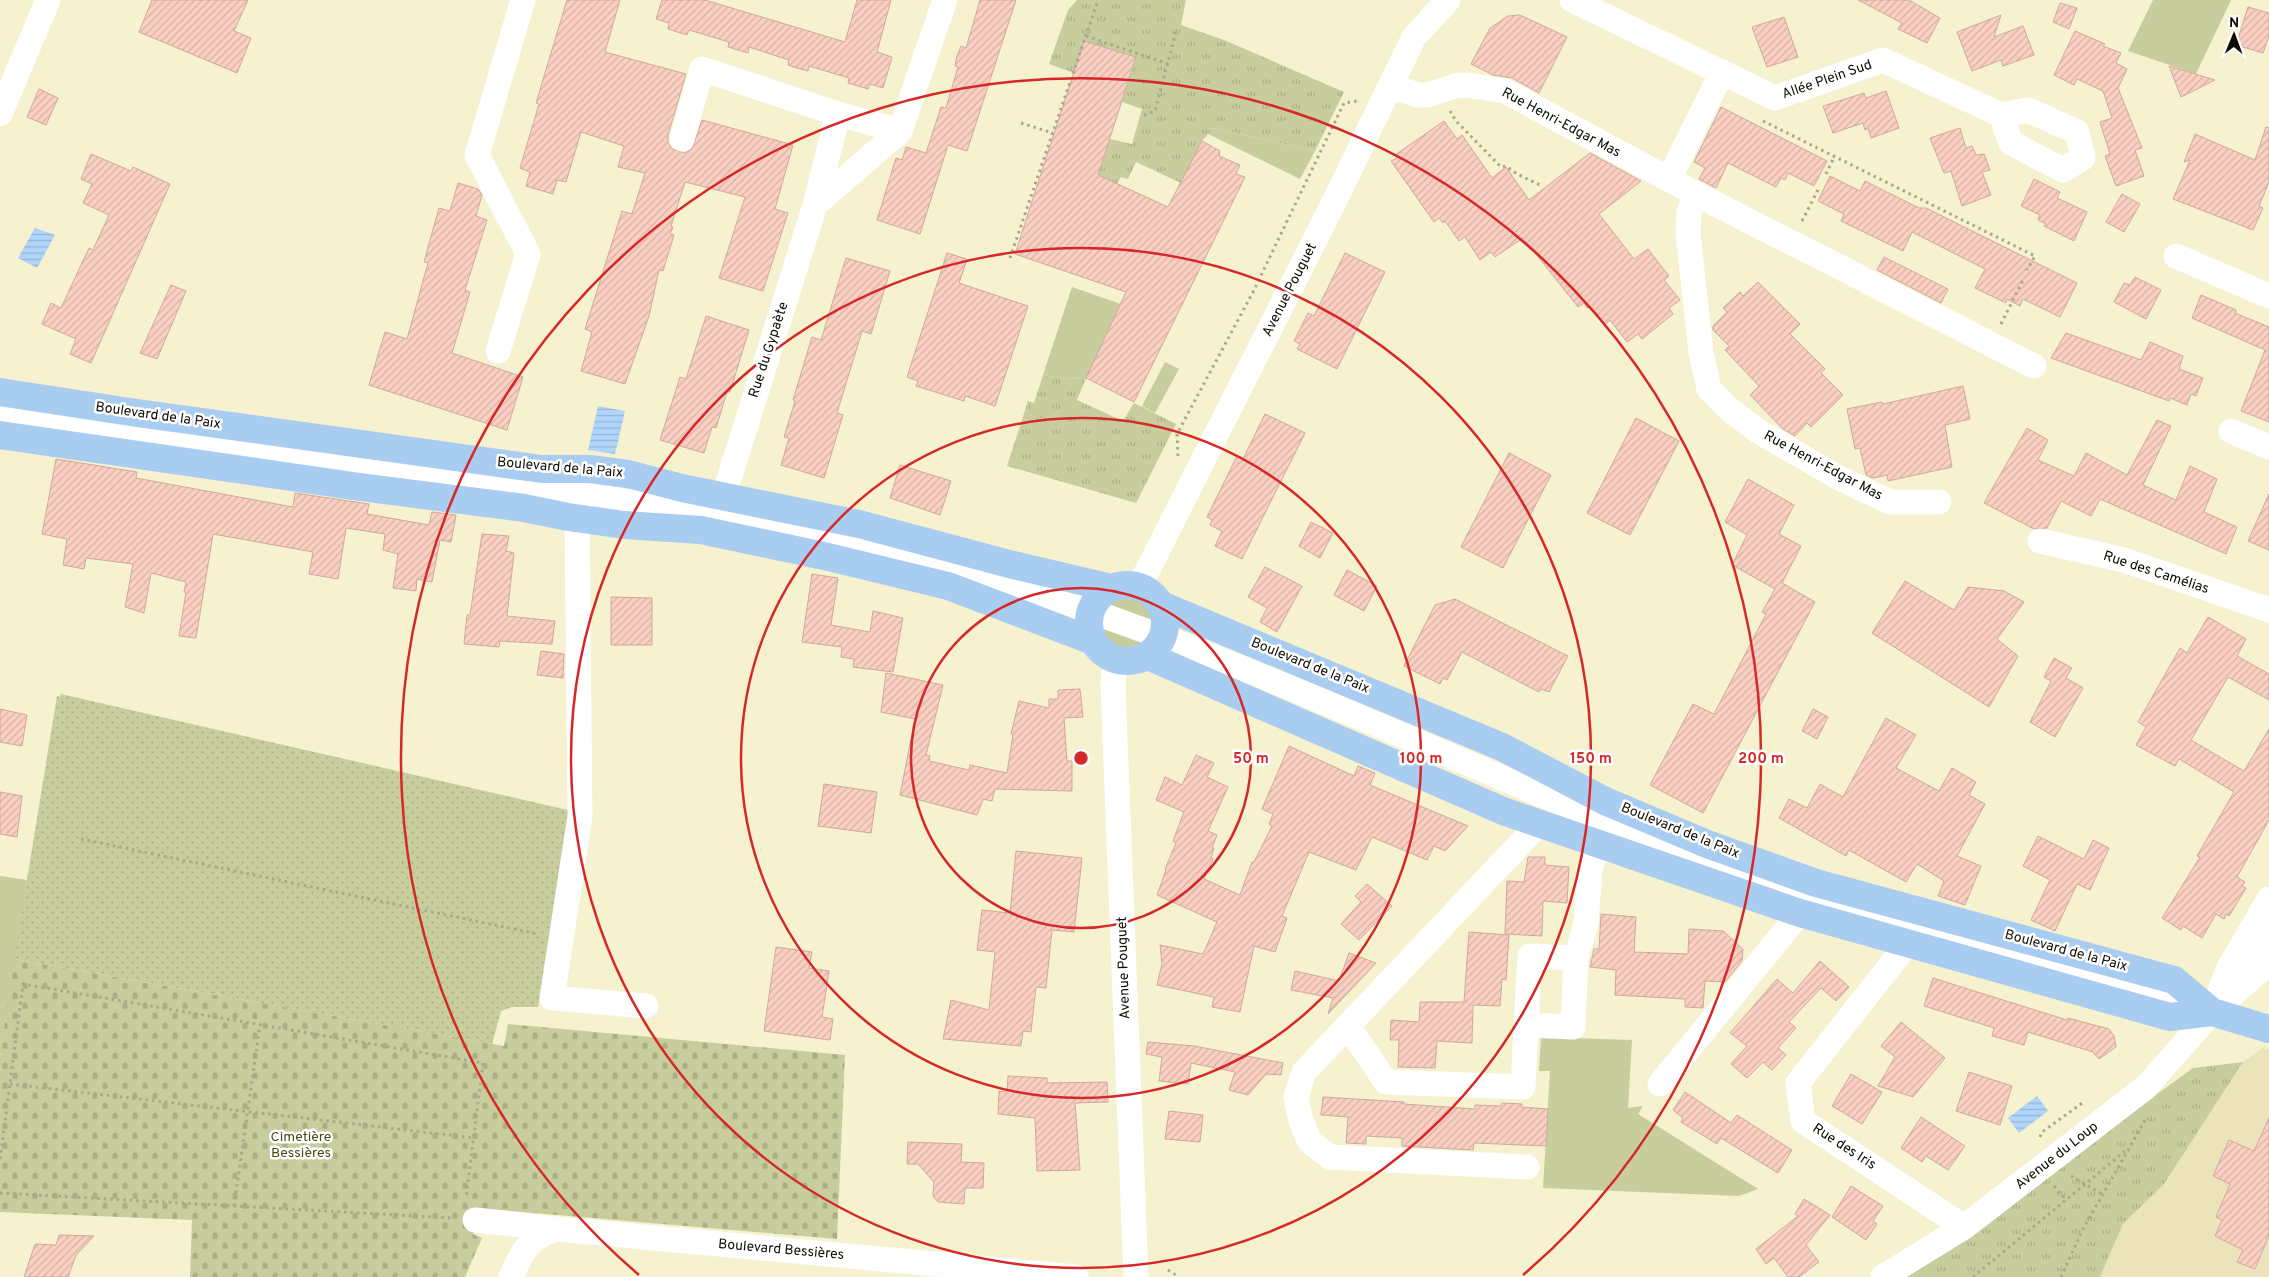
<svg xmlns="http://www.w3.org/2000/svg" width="2269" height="1277" font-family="Overpass,sans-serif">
  <defs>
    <pattern id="cemetery-stones" width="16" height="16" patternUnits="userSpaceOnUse" patternTransform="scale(1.25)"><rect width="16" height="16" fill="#c8cd9e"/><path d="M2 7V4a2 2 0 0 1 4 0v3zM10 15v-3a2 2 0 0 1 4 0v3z" fill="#abaf86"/></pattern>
    <pattern id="park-tufts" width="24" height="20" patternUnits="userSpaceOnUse" patternTransform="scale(1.25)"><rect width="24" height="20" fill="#c8cd9e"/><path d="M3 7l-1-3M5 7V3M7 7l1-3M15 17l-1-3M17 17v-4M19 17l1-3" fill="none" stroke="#abaf86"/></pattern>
    <pattern id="garden-dots" width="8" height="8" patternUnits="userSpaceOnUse" patternTransform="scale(1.25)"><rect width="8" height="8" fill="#c8cd9e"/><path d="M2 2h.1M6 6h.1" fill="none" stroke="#abaf86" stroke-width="1.8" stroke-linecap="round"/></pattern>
    <pattern id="water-rules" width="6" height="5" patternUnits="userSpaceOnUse" patternTransform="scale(1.25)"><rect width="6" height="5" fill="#afd5fa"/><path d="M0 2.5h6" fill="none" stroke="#95b6d5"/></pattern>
    <pattern id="building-hatch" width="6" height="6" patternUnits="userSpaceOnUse" patternTransform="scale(1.25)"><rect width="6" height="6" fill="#fbd0c2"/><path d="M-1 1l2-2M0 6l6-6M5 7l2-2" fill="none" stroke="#d6b1a5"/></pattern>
  </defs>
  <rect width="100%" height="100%" fill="#f6f1ce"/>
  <path fill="#ebe4ba" d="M2264 1047 2269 1049V1277H2100L2123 1224 2164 1184 2243 1062Z"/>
  <path fill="#c8cd9e" d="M2153 0H2231L2196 74 2128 51Z
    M1213 128 1315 151 1300 179 1208 134Z
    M1072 287 1121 304 1086 378 1066 379 1043 375Z
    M1165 362 1179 369 1155 413 1142 406Z
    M1128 594C1143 597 1155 605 1155 622L1106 603 1118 595Z
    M1098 627 1150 642C1128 660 1105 655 1098 627Z
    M0 876 27 880 0 1057Z
    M1541 1037 1632 1040 1628 1108 1643 1106 1638 1114 1758 1189 1739 1196 1543 1188 1550 1071H1539Z"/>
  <path fill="url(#cemetery-stones)" d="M14 959 504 1046 508 1024 845 1055 837 1239 477 1208 473 1234 482 1238 465 1277H190L192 1220 0 1212V1057Z"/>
  <path fill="url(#park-tufts)" d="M1077 0H1186L1181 25 1224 40 1344 92 1315 151 1213 128 1202 141 1181 183 1136 162 1128 179 1121 177 1117 184 1098 175 1110 139 1132 144 1142 109 1122 102 1136 57 1085 42 1074 73 1049 64 1068 10Z
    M1043 375 1066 379 1086 378 1077 400 1123 421 1134 403 1176 424 1136 503 1007 466 1028 401 1034 403Z
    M2243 1062 2164 1184 2123 1224 2100 1277H1905L2193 1068Z"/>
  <path fill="url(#garden-dots)" d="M61 694 572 811 538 1007H512L501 1011 492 1044 14 959 57 696 60 697Z"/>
  <path fill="url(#water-rules)" d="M35 228 55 235 37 268 18 258Z
    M598 406 625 411 615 454 588 450Z
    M2037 1096 2048 1111 2019 1133 2008 1118Z"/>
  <path fill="url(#building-hatch)" stroke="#cea99e" d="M152 0H248L234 31 251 38 237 73 139 32Z
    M567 0H620L605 52 686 74 668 135V143L672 149 685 153 692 149 702 120 793 145 775 209 788 213 763 291 719 278 745 197 685 182 671 226 673 227 670 234 674 235 663 271 659 270 649 316 625 384 581 371 592 332 585 329 622 211 632 214 645 173 618 167 624 146 581 132 566 182 557 180 553 194 526 186 530 172 520 168 539 104 536 103Z
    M662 0H705L845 42 857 0H891L877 52 892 57 883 88 870 84 868 89 848 83 849 78 809 66 808 71 797 68 788 65 789 60 749 47 748 53 728 47 729 42 689 30 687 35 668 29 669 23 656 19Z
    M980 0H1016L967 151 948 145 920 234 877 220 896 158 902 160 906 147 926 153 941 107 946 108 958 67 955 66 957 56 961 46 966 48Z
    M1858 0H1909L1940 18 1927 43 1898 29 1902 23Z
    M2060 3 2077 8 2069 29 2053 22Z
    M2248 7 2269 13V36L2263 53 2236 45Z
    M1520 15 1567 37 1539 93 1512 78 1493 75 1471 64 1490 28 1508 16Z
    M2001 15 1994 37 2023 26 2034 55 2003 66 2001 60 1972 71 1957 32Z
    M1784 17 1798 57 1767 67 1752 27Z
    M2075 31 2105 44 2103 46 2121 53 2116 63 2127 69 2118 88 2142 148 2135 150 2144 176 2116 186 2105 156 2110 154 2100 122 2112 118 2103 91 2077 79 2074 85 2054 75Z
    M1084 41 1136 57 1098 175 1168 207 1202 141 1220 151 1219 156 1240 165 1236 174 1245 177 1134 402 1086 378 1126 292 1015 254Z
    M2169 66 2215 80 2181 97Z
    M39 89 58 98 46 125 27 117Z
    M1886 91 1899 128 1871 138 1868 128 1865 130 1863 123 1833 133 1823 106 1864 93 1866 98Z
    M1721 107 1827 161 1814 186 1788 173 1785 180 1781 178 1776 187 1728 163 1716 188 1699 179 1705 168 1694 162Z
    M1444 121 1457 139 1462 135 1492 178 1506 167 1529 200 1590 153 1641 181 1599 214 1634 259 1648 249 1669 276 1664 280 1680 300 1669 308 1673 314 1642 339 1638 334 1627 342 1610 320 1605 325 1590 306 1587 308 1584 303 1578 307 1523 238 1495 257 1491 252 1480 260 1465 237 1459 241 1445 221 1443 223 1439 218 1434 222 1391 161 1397 158 1395 155Z
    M2266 127 2269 128V182L2259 206 2263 208 2253 230 2173 199 2190 160 2184 162 2195 134 2255 160Z
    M1960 128 1966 148 1972 146 1976 155 1984 154 1990 170 1982 172 1991 195 1962 206 1951 171 1944 173 1930 138Z
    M91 154 131 171 133 167 170 184 91 363 70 354 76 339 42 324 51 303 61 308 89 248 93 250 109 215 83 203 92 184 81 179Z
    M1830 176 1860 191 1865 181 1919 208H1926L2077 283 2060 317 2023 299 2020 306 2007 299 2006 303 1975 288 1985 269 1912 232 1903 251 1841 221 1844 214 1818 201Z
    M2034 179 2060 192 2057 198 2087 212 2074 241 2044 226 2046 224 2038 220 2040 215 2021 206Z
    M458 183 478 189 482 195 476 216 487 220 465 290 470 292 452 353 523 377 507 430 369 385 385 332 407 339 428 263 424 262 439 208 450 211Z
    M2122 194 2140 204 2124 232 2106 222Z
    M947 253 967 259 959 283 1028 306 995 406 965 396 964 401 916 386 918 381 907 377Z
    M1345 253 1385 272 1337 369 1297 349 1300 344 1294 341 1308 313 1314 316Z
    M1884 257 1948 289 1941 303 1877 270Z
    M846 258 890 271 871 334 862 331 837 413 843 415 824 478 781 465 789 438 784 437 795 401 793 400 812 337 821 340Z
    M2135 277 2161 290 2146 319 2114 302 2124 283 2130 285Z
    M1758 282 1800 324 1790 334 1825 369 1821 373 1843 395 1811 427 1807 423 1795 436 1783 429 1750 395 1759 386 1725 350 1729 346 1713 330V326L1727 312 1723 308 1740 292 1743 296Z
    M171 285 186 291 157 359 140 353Z
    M2201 295 2236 310 2235 313 2269 327V422L2241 411 2265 350 2192 318Z
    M706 316 749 330 730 392H727L716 428 712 427 704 453 660 440 680 377 686 379Z
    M2066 333 2141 360 2150 342 2183 356 2179 369 2203 378 2196 396 2191 394 2187 405 2170 398 2169 401 2051 358Z
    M1963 386 1970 419 1945 425 1952 467 1888 481 1887 475 1873 478 1866 475 1860 448 1855 449 1847 409 1882 402 1883 404Z
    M1265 414 1305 433 1242 559 1215 546 1222 531 1210 525 1212 520 1207 517 1237 456 1243 459Z
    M1636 418 1679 441 1630 535 1587 513Z
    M2157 420 2171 426 2143 485 2176 500 2190 466 2217 479 2204 512 2237 527 2226 554 2100 499 2091 516 2061 501 2047 528 2034 529 1984 503 2027 428 2048 440 2038 460 2074 476 2086 453 2127 475Z
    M1509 453 1551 475 1503 568 1461 547Z
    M56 459 137 472 136 478 293 507 295 493 369 504 367 514 429 525 432 512 456 515 451 542 440 540 432 582 417 579 416 591 393 588 398 554 383 550 385 534 346 528 338 579 309 574 313 552 213 534 196 638 179 636 186 592H184L186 582 151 573 144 613 125 607 133 564 86 558 84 569 63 565 67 539 42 534Z
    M900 465 951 481 940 515 890 498Z
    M1748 479 1794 505 1779 534 1801 546 1782 583 1815 602 1703 813 1650 785 1693 704 1714 714 1766 614 1762 612 1775 589 1732 565 1747 535 1725 522Z
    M2269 494V550L2248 541Z
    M1311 522 1333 533 1320 558 1299 546Z
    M482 534 509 536 506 551 514 553 507 616 555 621 552 644 500 641 499 647 464 644 467 615H470Z
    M1265 567 1302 586 1277 632 1260 622 1267 608 1248 597Z
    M1347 570 1377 586 1364 611 1334 595Z
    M812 574 838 578 831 625 870 632 873 611 903 618 893 672 853 667 854 659 841 657 842 647 802 642Z
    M1905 581 1954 610 1968 587 2004 591 2024 602 1997 639 2018 656 1989 707 1872 633Z
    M611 597 652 598V645H611Z
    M1455 599 1568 656 1549 692 1541 689 1539 692 1462 652 1447 680 1443 678 1440 684 1404 666 1435 605Z
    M2208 617 2246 639 2237 656 2269 674V700L2228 677 2191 740 2244 771 2269 729V820L2237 877 2245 882 2242 886 2246 888 2229 916 2226 914 2224 919 2216 914 2202 938 2183 926 2181 930 2162 918 2200 857 2197 856 2234 792 2179 759 2175 766 2136 745 2146 727 2138 722 2180 648 2187 653Z
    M541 651 564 654 563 678 537 675Z
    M2054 658 2072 668 2066 678 2083 688 2055 737 2030 722 2051 681 2044 677Z
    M886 673 943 685 926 755 930 756 929 761 969 770 970 765 1007 773 1013 735 1011 734 1019 701 1049 708V699H1058V690L1080 689 1083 717 1064 718 1067 761H1072V791L995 789 992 801 983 799 977 815 900 795 915 719 881 712Z
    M0 709 27 715 22 746 0 742Z
    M1813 709 1828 717 1817 739 1802 731Z
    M1886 718 1916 735 1896 768 1939 791 1952 768 1976 782 1969 795 1985 804 1957 856 1981 866 1965 905 1938 896 1944 881 1917 864 1906 882 1849 850 1846 856 1779 818 1789 799 1807 808 1820 784 1843 797Z
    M1289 746 1354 776 1358 766 1375 773 1370 785 1468 826 1445 851 1434 846 1427 860 1372 837 1356 870 1309 852 1282 916 1287 918 1275 952 1254 946 1240 1012 1212 1007 1214 997 1157 985 1162 964 1160 945 1203 954 1217 922 1157 895 1166 870 1165 869 1176 843 1173 841 1184 812 1156 800 1165 777 1182 785 1196 755 1214 763 1207 777 1228 787 1208 831 1217 835 1212 848H1214L1211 858 1213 859 1204 879 1240 895 1252 862H1254L1272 826 1269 824 1273 814 1262 809Z
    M824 784 877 792 871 833 818 826Z
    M0 792 22 796 17 837 0 834Z
    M2038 836 2084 859 2093 840 2109 848 2090 890 2077 884 2055 931 2031 920 2050 880 2023 866Z
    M1016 851 1082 858 1074 932 1052 930 1046 988 1036 987 1031 1032 1023 1031 1021 1046 943 1039 951 1000 989 1010 995 952 977 950 982 910 1010 913Z
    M1528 857H1545V865L1569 867 1567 903 1543 901 1542 936 1505 934 1507 881 1524 882Z
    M1367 884 1392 906 1359 940 1341 924 1361 902 1355 896Z
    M1601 914 1636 917 1634 952 1688 954 1689 929 1723 931 1743 949 1742 961 1725 982 1705 981 1703 1008 1685 1007V999L1615 995 1616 970 1590 967 1594 949H1599Z
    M1469 932 1509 935 1506 980 1502 979 1500 1006 1473 1005 1472 1043 1437 1041 1435 1068 1398 1067 1399 1040H1390L1391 1020 1419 1022 1420 1002H1464Z
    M776 947 812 952 809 968 829 971 822 1017 833 1019 830 1040 764 1031Z
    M1349 953 1376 963 1328 1014 1333 998 1291 990 1295 971 1339 981Z
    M1820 961 1849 987 1836 1001 1821 988 1789 1022 1796 1028 1778 1048 1786 1055 1772 1070 1763 1062 1747 1078 1731 1064 1747 1046 1730 1033 1777 979 1793 993Z
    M1933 978 2067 1020 2068 1018 2109 1029 2114 1036 2116 1047 2099 1059 2093 1052 2028 1032 2024 1045 1992 1036 1994 1028 1924 1006Z
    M1901 1022 1945 1058 1913 1097 1878 1086 1895 1057 1881 1046Z
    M1148 1042 1194 1046 1283 1063 1281 1075 1266 1074 1248 1095 1229 1090 1235 1072 1191 1063 1188 1084 1159 1081 1162 1057 1146 1054Z
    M1969 1072 2012 1086 2000 1125 1956 1111Z
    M1851 1074 1882 1092 1862 1124 1832 1106Z
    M1008 1076 1047 1078V1083L1107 1082 1108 1102 1075 1103 1080 1170 1037 1171 1035 1118 998 1114 999 1091 1007 1092Z
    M1685 1092 1731 1123 1737 1115 1792 1150 1778 1173 1721 1138 1717 1144 1681 1122 1683 1118 1673 1110Z
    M1323 1097 1404 1102V1104L1475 1109V1105L1501 1106 1502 1103 1522 1104 1521 1107 1548 1109 1546 1146 1474 1143 1473 1150 1402 1146V1138L1366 1136V1144L1346 1143 1348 1117 1321 1115Z
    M1169 1111 1203 1115 1200 1142 1165 1139Z
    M1921 1117 1965 1146 1948 1170 1926 1156 1922 1162 1901 1148Z
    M2269 1118V1235L2255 1269 2237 1262 2243 1250 2215 1236 2222 1220 2216 1217 2230 1184 2213 1176 2229 1140 2254 1151Z
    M908 1142 962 1144 961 1162 984 1163 983 1188H965L964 1204 938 1202 933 1196 934 1182 918 1164H907Z
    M1851 1186 1883 1206 1873 1221 1877 1224 1866 1240 1832 1217Z
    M1804 1199 1830 1215 1806 1245 1819 1262 1799 1277H1788L1774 1258 1766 1264 1756 1249 1798 1216 1795 1214Z
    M59 1235 94 1236 76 1255 68 1277H24L35 1244 56 1245Z"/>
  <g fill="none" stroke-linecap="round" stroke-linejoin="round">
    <path stroke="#aba78c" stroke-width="3" stroke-dasharray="2.5 4" stroke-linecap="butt" d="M1086 36 1168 64
      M1450 111 1456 121 1501 167 1506 166 1517 174 1542 186
      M1144 115 1155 111 1176 32
      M1763 121 2035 256 2027 270
      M1021 123 1053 133
      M1826 174 1834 157
      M1802 221 1819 188
      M1010 258 1098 0
      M2001 324 2023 280
      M1178 456 1177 434 1253 292 1344 103 1357 101
      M81 839 538 934
      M10 1084 474 1138
      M2040 1137 2042 1132 2085 1101
      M0 1159 23 984 483 1063 466 1198
      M2071 1176 2102 1194
      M2054 1186 2067 1201
      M0 1193 452 1218
      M234 1206 260 1025
      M1168 1270 1179 1277
      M1973 1277 2125 1151
      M2061 1277 2083 1229 2147 1117"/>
    <path stroke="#fff" stroke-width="25" d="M1572 0 1775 98 1883 60 2001 115 2028 110 2077 132 2083 158 2063 170 2011 143 2001 115
      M1390 86 1418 95H1428L1455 86 1466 85 1505 91 1696 194 2034 366
      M0 114 48 0
      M682 139 702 69 838 114 900 131
      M1669 179 1722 72
      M1696 194 1689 212 1688 233 1701 352 1709 389 1730 410 1758 431 1839 478 1890 502H1939
      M815 205 900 131 945 0
      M2176 256 2269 296
      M498 351 528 254 477 155 523 0
      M0 413C149 433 298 454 447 475 612 498 776 521 936 564 1203 634 1446 762 1702 860 1782 890 1863 913 1945 936 2034 961 2123 986 2212 1012
      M2231 431 2269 447
      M724 495 815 205 838 114
      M577 519 580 816 552 998 646 1006
      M2040 541 2124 560 2269 610
      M1139 587 1334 202 1414 37 1448 0
      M1115 660 1113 686 1136 1277
      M1908 943 1798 1083 1803 1121 1964 1227
      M1576 958 1530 956 1526 1025 1573 1027 1576 958 1586 923 1590 869 1599 844
      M2243 975 2255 960 2269 936
      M2213 1009 2229 968 2269 899
      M1348 1026 1386 1082 1523 1087 1526 1025
      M1660 1084 1800 913
      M1527 1167 1330 1157 1310 1142 1301 1121 1296 1097 1304 1072 1539 824
      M475 1220 557 1229
      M511 1277C523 1251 528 1237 557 1229L1076 1277
      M1883 1277 1964 1227 2146 1087 2212 1012 2269 963"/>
    <path stroke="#a9cdf1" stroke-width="28" d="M0 392 137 413 542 469H590L628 474 682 488 859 524 1013 565 1111 588
      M0 435 360 487 524 508 568 517 624 525 701 530 824 556 948 586 1093 641
      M1089 623a38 38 0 1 1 76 0a38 38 0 1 1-76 0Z
      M1161 605 1502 747 1605 801 1707 844 1816 883 2174 980 2212 1012 2269 1029
      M1148 656 1503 811 1800 913 2170 1017 2212 1012"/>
  </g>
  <g fill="none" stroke="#d62828" stroke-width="2.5">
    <circle cx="1081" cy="758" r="170"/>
    <circle cx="1081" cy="758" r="340"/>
    <circle cx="1081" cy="758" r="510"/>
    <path d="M639 1275A680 680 0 1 1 1523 1275"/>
  </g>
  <g text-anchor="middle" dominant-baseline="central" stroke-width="5" stroke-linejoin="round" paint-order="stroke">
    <g font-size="14" fill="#0f0d03" stroke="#fff">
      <text transform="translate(1827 80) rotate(-19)">Allée Plein Sud</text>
      <text transform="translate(1561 123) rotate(28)">Rue Henri-Edgar Mas</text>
      <text transform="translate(1290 290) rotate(-63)">Avenue Pouguet</text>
      <text transform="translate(769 350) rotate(-72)">Rue du Gypaète</text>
      <text transform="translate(158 416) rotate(8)">Boulevard de la Paix</text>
      <text transform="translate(1823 466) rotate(28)">Rue Henri-Edgar Mas</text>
      <text transform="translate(560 468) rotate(5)">Boulevard de la Paix</text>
      <text transform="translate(2156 573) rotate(18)">Rue des Camélias</text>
      <text transform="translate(1310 666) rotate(22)">Boulevard de la Paix</text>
      <text transform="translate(1680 831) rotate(22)">Boulevard de la Paix</text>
      <text transform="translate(2066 951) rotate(15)">Boulevard de la Paix</text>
      <text transform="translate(1124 968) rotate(-92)">Avenue Pouguet</text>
      <text transform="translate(1844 1147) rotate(33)">Rue des Iris</text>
      <text transform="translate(2057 1156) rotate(-38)">Avenue du Loup</text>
      <text transform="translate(781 1250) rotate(5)">Boulevard Bessières</text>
    </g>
    <g font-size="14" fill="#494c14" stroke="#fff">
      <text x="301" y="1137">Cimetière<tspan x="301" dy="16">Bessières</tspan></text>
    </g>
  </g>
  <circle cx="1081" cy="758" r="8" fill="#d62828" stroke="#fff" stroke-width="2.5"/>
  <g font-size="15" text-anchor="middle" font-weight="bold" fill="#d62828" stroke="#fff" stroke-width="5" stroke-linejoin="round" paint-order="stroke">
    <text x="1251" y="763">50 m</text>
    <text x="1421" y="763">100 m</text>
    <text x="1591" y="763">150 m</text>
    <text x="1761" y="763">200 m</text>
  </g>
  <g transform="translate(2234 35) rotate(1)" stroke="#ffffff" stroke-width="4" paint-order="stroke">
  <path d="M0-4L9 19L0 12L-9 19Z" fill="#0f0d03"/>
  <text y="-8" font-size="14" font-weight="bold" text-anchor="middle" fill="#0f0d03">N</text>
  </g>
</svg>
